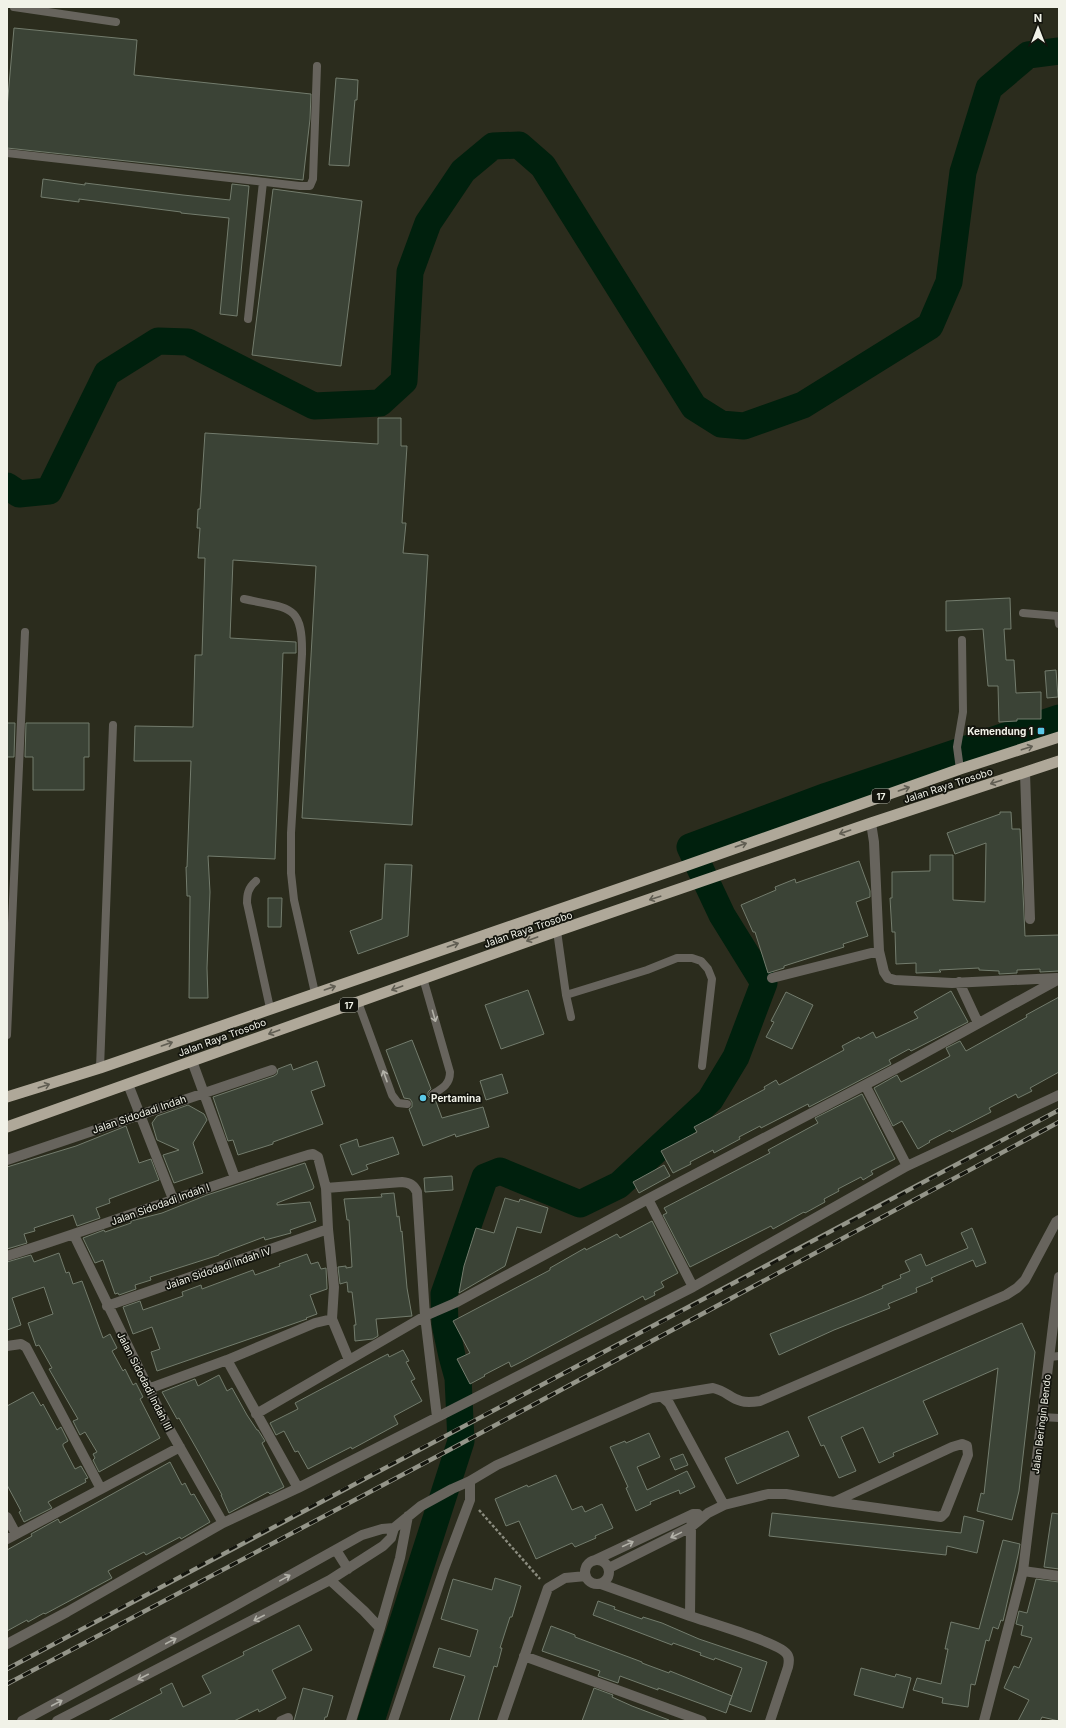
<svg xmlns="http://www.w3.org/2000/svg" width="1066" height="1728" font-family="Inter,sans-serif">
  <rect width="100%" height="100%" fill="#2b2c1d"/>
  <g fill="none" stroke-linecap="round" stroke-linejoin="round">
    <path stroke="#00200d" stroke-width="27" d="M7 486 19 494 49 491 107 373 158 341 188 342 314 406 380 403 404 381 410 272 428 223 463 171 493 146 519 145 543 166 694 407 721 424 744 426 803 405 930 326 949 282 963 172 989 88 1028 55 1059 51
      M371 1721 461 1441 458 1378 452 1356 445 1324 444 1294 485 1177 500 1171 580 1204 619 1185 710 1100 736 1057 764 983 722 915 690 847 827 796 1059 718"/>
  </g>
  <path fill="#3b4336" stroke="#737c6d" d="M14 28 137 40 134 75 311 94 310 119 303 180 7 148V108Z
    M336 78 358 80 357 100H355L349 166 329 165Z
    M43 179 85 185V183L183 195 230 200 232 184 249 186 237 316 220 314 229 218 181 213V212L79 199V202L41 197Z
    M273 189 362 201 341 366 252 355Z
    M378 418H401V446H407L402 523H406L403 553 428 555 412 825 302 818 316 566 233 560 230 638 296 642V653H283L275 859 208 856 210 892 207 968 208 998H189L190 896H187L186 867H187L191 761H134L135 726 193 727 195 655H202L205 558H198L200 528H197L198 509H200L205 433 378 444Z
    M1010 598 1011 629H1004L1006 660H1014L1016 693 1041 692V719H1017V721L999 722 998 686H988L983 629 946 631V601Z
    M1056 670 1058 697 1047 698 1045 671Z
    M7 723H15L14 757H7Z
    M26 723H89V757H84V790H33V757H25Z
    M1000 812H1011L1012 829H1020L1025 936 1059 935V971L1040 972V969L1017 970V973L999 974V971L979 970V968L939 970 941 972 916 973V963L896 964 895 932H892L890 898H892V872L930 871V855H953V900L985 902 986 843 955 854 947 833 1000 814Z
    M859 861 870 891V897L856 902 868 936 843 944 844 947 784 966V968L768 973 755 932H753L741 905 776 890 775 887 795 879 796 883Z
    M385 864 412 865 408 936 358 954 350 931 382 919Z
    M268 898H282L281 927H268Z
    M528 990 544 1034 501 1049 485 1005Z
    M951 991 968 1022 911 1051 909 1049 889 1060 891 1064 809 1107 808 1104 761 1128 760 1126 739 1137 740 1139 714 1153 713 1150 690 1162 691 1164 673 1173 661 1151 697 1132 694 1127 765 1089 764 1087 776 1080 779 1085 844 1050 842 1046 859 1037 860 1039 873 1032 876 1038 918 1018 914 1012Z
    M786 992 813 1005 792 1049 766 1037 774 1022 771 1021Z
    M1059 997V1072L1030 1088 1032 1091 1018 1098 1016 1094 989 1108 991 1112 952 1132 950 1130 929 1141 930 1142 918 1149 902 1121 893 1126 874 1088 897 1075 901 1082 911 1077 950 1056 946 1048 960 1041 966 1051 1027 1017 1026 1015Z
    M412 1040 431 1089 428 1092V1096L431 1099H435L442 1118 483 1107 489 1127 456 1137 455 1134 423 1146 409 1109 412 1107V1102L410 1099 404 1098 386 1050Z
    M317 1061 325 1086 311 1091 323 1124 273 1142V1144L238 1155 233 1140 228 1141 213 1097 274 1076 277 1074 278 1069 291 1064 293 1070Z
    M502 1074 508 1093 486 1100 480 1081Z
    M862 1094 895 1159 871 1171 873 1174 863 1180 861 1177 838 1189 839 1191 824 1199 825 1202 805 1213 804 1212 773 1229 771 1226 690 1267 663 1215 667 1213 664 1208 770 1153 768 1150 818 1123 815 1118Z
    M188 1105 204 1114 207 1120 193 1143 203 1173 174 1183 163 1155 179 1150 157 1140 152 1123 157 1116Z
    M126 1126 139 1163 151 1159 159 1180 109 1199 110 1203 96 1208 100 1218 77 1226 73 1215 34 1228 35 1231 24 1234 27 1243 7 1249V1167L76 1146Z
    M393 1137 399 1154 366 1165 368 1169 352 1175 340 1145 357 1139 359 1147Z
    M305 1163 314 1187 313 1189 277 1203V1205L310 1202 316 1221 290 1230 291 1233 265 1240 264 1237 219 1254V1255L150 1277 151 1280 135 1285 136 1289 119 1295 118 1293 115 1294 103 1260 95 1263 83 1238 104 1230 105 1232 131 1223V1221L162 1213 207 1195Z
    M664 1165 670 1176 639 1193 633 1182Z
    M452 1176 453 1190 425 1192 424 1178Z
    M394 1193 397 1217 399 1216 401 1232 402 1231 407 1288 412 1316 376 1319 378 1336 373 1339 355 1341 354 1325H356L352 1292H348L347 1282 340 1284 338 1267 346 1266V1268L352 1267 349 1220H347L344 1199 382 1197 381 1194Z
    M505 1198 519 1202 520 1199 548 1208 541 1233 517 1227 505 1266 459 1293 464 1266 476 1228 494 1233Z
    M652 1221 678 1273 661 1282 664 1287 654 1292 655 1295 645 1300 643 1296 521 1362 511 1367 509 1362 484 1375 485 1376 470 1384 457 1359 470 1353 453 1321 550 1270V1268L585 1248 586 1250 617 1234 620 1238Z
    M972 1228 986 1263 976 1267 973 1260 931 1278 933 1281 916 1288 917 1292 888 1304 890 1308 834 1330 779 1355 770 1334 862 1297 883 1288 882 1286 901 1278 900 1275 910 1271 905 1261 921 1254 926 1266 968 1248 961 1233Z
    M59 1253 66 1273 69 1272 73 1284 82 1281 103 1338 110 1334 117 1348 112 1351 123 1371 125 1369 133 1385 136 1383 143 1397 140 1399 160 1438 99 1472 93 1460 95 1458 93 1454 97 1452 85 1432 80 1435 73 1421 78 1419 49 1369 52 1368 39 1345 36 1346 28 1323 53 1314 44 1287 12 1298 21 1325 7 1330V1262L31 1255 34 1262Z
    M307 1254 311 1264 318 1262 321 1269 326 1268 327 1287V1289L310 1295 317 1314 306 1318 307 1319 157 1371 151 1352 160 1349 152 1327 133 1334 123 1307 140 1301 143 1310 183 1296 182 1292 201 1285 202 1289 253 1270 255 1275 280 1266 279 1264Z
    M1022 1323 1035 1352 1019 1491 1012 1520 977 1511 981 1493 984 1494 998 1368 923 1401 938 1434 893 1453 894 1456 879 1463 863 1427 841 1437 856 1471 839 1478 824 1445 821 1446 808 1417Z
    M403 1350 409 1361 406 1362 415 1379 411 1381 422 1401 394 1416 398 1424 352 1449 351 1447 308 1469 298 1451 295 1452 284 1431 276 1435 270 1423 298 1409 295 1403 380 1358 388 1354 389 1357Z
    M219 1375 227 1391 232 1388 247 1415 257 1430H258L265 1441 262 1443 284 1487 270 1494 268 1492 229 1513 221 1495H222L199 1453 179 1418 177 1419 162 1392 195 1379 198 1386Z
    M33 1392 41 1406 43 1404 57 1430 61 1427 68 1441 63 1444V1446L75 1469 81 1466 88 1478 85 1479 86 1482 48 1502 52 1508 24 1522 19 1512 21 1511 7 1485V1406Z
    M788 1431 799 1456 737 1484 725 1458Z
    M649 1433 660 1457 637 1467 647 1490 687 1471 695 1487 680 1494 679 1490 650 1502 651 1504 636 1511 626 1488 628 1487 610 1447 625 1441 626 1443Z
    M683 1454 688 1465 675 1470 670 1459Z
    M170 1462 182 1485 185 1483 191 1495 194 1494 210 1522 181 1539 180 1537 146 1555 144 1552 108 1571 112 1578 45 1614 44 1613 28 1622 27 1620 7 1631V1550L32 1536 31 1534 58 1519 60 1523Z
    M556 1475 572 1510 582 1506 585 1512 602 1504 613 1528 595 1536 596 1538 575 1547 572 1543 536 1559 519 1521 506 1526 495 1499 527 1485 528 1487Z
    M772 1513 961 1533 964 1516 984 1521 977 1553 947 1546 946 1555 769 1536Z
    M1052 1513 1059 1514V1569L1044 1567Z
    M1003 1540 1020 1544 1018 1555 1003 1621 1001 1620 998 1629 993 1627 989 1641 986 1640 975 1685 971 1684 968 1707 942 1703 943 1698 913 1690 917 1678 941 1684 948 1649H945L951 1622 979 1629Z
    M495 1578 521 1586 512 1617H510L500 1648H502L497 1667 494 1666 478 1721H450L465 1676 433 1667 439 1648 470 1657 478 1630 441 1619 453 1579 492 1590Z
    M1036 1579 1059 1582V1721L1042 1717 1040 1721H1018L1029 1700 1004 1688 1014 1666 1019 1668 1032 1638 1021 1635 1023 1626 1016 1624 1019 1611 1027 1613Z
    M598 1601 615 1607 614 1609 642 1619 643 1617 662 1623 699 1639 767 1662 751 1712 729 1704 742 1668 715 1658 714 1660 700 1655 701 1653 673 1643 672 1645 593 1615Z
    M299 1625 312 1650 272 1670 286 1698 259 1712 258 1709 234 1721H108L162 1693 160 1689 172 1683 183 1707 211 1693 202 1676 244 1655 243 1652Z
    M551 1626 575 1635V1637L642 1662V1663L669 1673 670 1671 732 1696 726 1713 658 1688V1690L620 1676 618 1683 598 1676 600 1671 542 1651Z
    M861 1668 895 1677 896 1674 911 1678 903 1708 854 1695Z
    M303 1688 333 1696 327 1717H325L324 1721H294Z
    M594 1688 613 1695 612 1697 632 1706 669 1720V1721H582Z"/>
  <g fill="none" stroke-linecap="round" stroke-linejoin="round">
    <path stroke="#8b8c7f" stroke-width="2.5" stroke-dasharray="3 2" stroke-linecap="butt" d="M479 1510 540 1579"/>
    <path stroke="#67645d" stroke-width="8" d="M14 7 116 22
      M7 153 300 186H310L313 179 317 66
      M248 319 263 182
      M244 599C287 609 303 602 302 654L291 833V873L294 900 315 993
      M1023 613 1058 616 1059 624
      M960 769 957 747 963 712 962 640
      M256 881C248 888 247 894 247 903L270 1008
      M557 931 566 995 571 1017
      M423 978 450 1072C450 1084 443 1088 433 1094
      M566 995 647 970 677 958H692L701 961 708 969 712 979 702 1066
      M358 1002 392 1095 398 1103 407 1104
      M7 1035 25 632
      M100 1068 113 725
      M1050 1357 1059 1356
      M1042 1417 1059 1418"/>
    <path stroke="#67645d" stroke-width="10" d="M1025 773 1030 919
      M871 823 874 842 879 951 884 972 888 978 895 980 952 983 1057 978
      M772 978 879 951
      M959 982 978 1023
      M192 1061 235 1178
      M128 1084 173 1199
      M865 1085 907 1166
      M7 1160 272 1070
      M326 1188 402 1182C410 1183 414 1185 417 1192L425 1316 437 1417
      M648 1199 693 1287
      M74 1235 162 1416 223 1523
      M7 1256C108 1224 207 1186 308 1155L313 1154 318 1157 326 1188 328 1229 334 1287 332 1319 349 1360
      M107 1306 328 1229
      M7 1346 21 1344 26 1347 101 1489
      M227 1360 298 1488
      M148 1389 227 1360 315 1323 332 1319
      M662 1397 669 1403 724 1505
      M256 1414 425 1316 455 1303 648 1199 901 1066 1059 979
      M693 1514 691 1527 690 1616C707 1622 777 1642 786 1653 790 1657 789 1662 788 1667L770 1721
      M7 1517 16 1534
      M394 1528 421 1506 452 1489 470 1481 497 1465 652 1398 713 1388C726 1391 730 1398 741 1401 747 1403 754 1402 760 1401L1006 1295 1017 1288 1025 1280 1056 1222 1059 1220
      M7 1539 180 1447
      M336 1550 348 1569
      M585 1572a12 12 0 1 1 24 0a12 12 0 1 1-24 0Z
      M593 1561 693 1514H698
      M609 1568 691 1527 708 1513 724 1505 768 1494H786L834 1502 952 1447 962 1444 967 1446 968 1455 945 1513 941 1517 834 1502
      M1023 1571 1059 1576
      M330 1580 364 1611 380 1628 351 1721
      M601 1584 690 1616
      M380 1628 400 1558 408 1516
      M7 1644 67 1612 223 1523 298 1488 693 1287 907 1166 1059 1095
      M524 1656 702 1721
      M22 1721 231 1608 362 1535 382 1529 394 1528 391 1538 383 1546 330 1580 57 1721
      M281 1721 288 1718
      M393 1721 444 1569 470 1500V1481
      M502 1721 548 1588 565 1578 586 1576"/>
    <path stroke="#67645d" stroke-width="10" d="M984 1721 1023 1571 1059 1277"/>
    <path stroke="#afa899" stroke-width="11" d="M7 1097 100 1068 685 866 960 769 1059 737
      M7 1127 557 931 871 823 1059 761"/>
    <defs>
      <path id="rail" d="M7 1669C356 1480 710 1299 1059 1110
        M7 1684 451 1449 1059 1122"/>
    </defs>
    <use href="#rail" stroke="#949589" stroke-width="4.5"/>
    <use href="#rail" stroke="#13140d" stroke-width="3" stroke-dasharray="9" stroke-linecap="butt"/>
  </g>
  <defs><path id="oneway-shaft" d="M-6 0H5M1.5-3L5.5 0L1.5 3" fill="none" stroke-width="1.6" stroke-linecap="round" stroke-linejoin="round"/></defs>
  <g stroke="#615e53">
    <use href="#oneway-shaft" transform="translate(1027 748) rotate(-18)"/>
    <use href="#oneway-shaft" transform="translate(996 782) rotate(162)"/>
    <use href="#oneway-shaft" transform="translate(904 789) rotate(-19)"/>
    <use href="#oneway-shaft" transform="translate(845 832) rotate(161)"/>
    <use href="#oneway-shaft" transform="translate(741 845) rotate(-19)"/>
    <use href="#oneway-shaft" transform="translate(655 898) rotate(162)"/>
    <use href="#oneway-shaft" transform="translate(532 939) rotate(160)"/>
    <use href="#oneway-shaft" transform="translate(453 945) rotate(-19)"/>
    <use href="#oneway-shaft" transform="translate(330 988) rotate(-19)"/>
    <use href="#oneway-shaft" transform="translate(397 988) rotate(160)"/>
    <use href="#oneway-shaft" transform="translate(274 1032) rotate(160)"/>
    <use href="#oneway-shaft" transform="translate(167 1044) rotate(-19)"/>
    <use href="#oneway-shaft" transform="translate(44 1086) rotate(-18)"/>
  </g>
  <g stroke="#b3b2a9">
    <use href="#oneway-shaft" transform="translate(434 1016) rotate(74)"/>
    <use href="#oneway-shaft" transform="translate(385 1076) rotate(-110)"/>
    <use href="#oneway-shaft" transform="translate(676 1535) rotate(154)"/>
    <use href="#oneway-shaft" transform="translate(628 1544) rotate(-25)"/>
    <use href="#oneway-shaft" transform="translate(285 1578) rotate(-29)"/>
    <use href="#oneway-shaft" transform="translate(259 1618) rotate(153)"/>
    <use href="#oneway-shaft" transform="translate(171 1641) rotate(-28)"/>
    <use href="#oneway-shaft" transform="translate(143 1677) rotate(153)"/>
    <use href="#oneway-shaft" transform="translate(57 1703) rotate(-28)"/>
  </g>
  <g fill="#5bc8e7" stroke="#13140d" stroke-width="1.5">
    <rect x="1037" y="727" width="8" height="8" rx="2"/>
    <circle cx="423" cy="1098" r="4"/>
  </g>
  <g text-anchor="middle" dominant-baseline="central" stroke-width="3.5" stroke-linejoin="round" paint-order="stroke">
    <g fill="#13140d" stroke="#aeafa6" stroke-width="1">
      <rect x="872" y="789" width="18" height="14" rx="3"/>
      <rect x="340" y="998" width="18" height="14" rx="3"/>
    </g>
    <g font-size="9" font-weight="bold" fill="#f1f2e8">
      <text x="881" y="796">17</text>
      <text x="349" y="1005">17</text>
    </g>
    <g font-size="10" font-weight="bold" fill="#f1f2e8" stroke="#13140d" text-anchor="end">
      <text x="1033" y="731">Kemendung 1</text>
      <text x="431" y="1098" text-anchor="start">Pertamina</text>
    </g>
    <g font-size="10" fill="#f1f2e8" stroke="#13140d">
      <text transform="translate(948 785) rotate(-18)">Jalan Raya Trosobo</text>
      <text transform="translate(528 929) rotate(-19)">Jalan Raya Trosobo</text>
      <text transform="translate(222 1037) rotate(-20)">Jalan Raya Trosobo</text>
      <text transform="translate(139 1114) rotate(-19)">Jalan Sidodadi Indah</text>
      <text transform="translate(160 1204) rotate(-20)">Jalan Sidodadi Indah I</text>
      <text transform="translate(218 1268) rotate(-19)">Jalan Sidodadi Indah IV</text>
      <text transform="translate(145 1381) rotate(63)">Jalan Sidodadi Indah III</text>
      <text transform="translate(1041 1424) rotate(-83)">Jalan Beringin Bendo</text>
    </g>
  </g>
  <rect width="1066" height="1728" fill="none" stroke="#f1f2e8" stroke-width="16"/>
  <g transform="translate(1038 28)" stroke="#13140d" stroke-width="3" paint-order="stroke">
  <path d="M0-3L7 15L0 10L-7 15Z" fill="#f1f2e8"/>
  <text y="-6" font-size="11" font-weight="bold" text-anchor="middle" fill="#f1f2e8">N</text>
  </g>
</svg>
